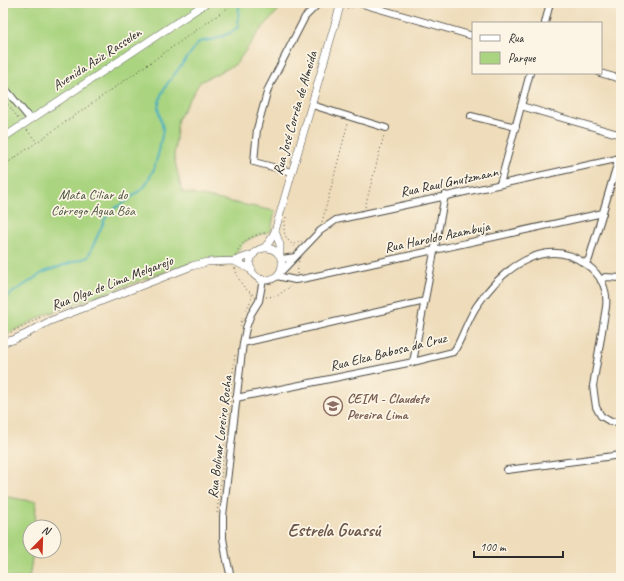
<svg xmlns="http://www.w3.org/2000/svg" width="624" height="581" font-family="Caveat,sans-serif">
  <rect width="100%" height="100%" fill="#fcf5e5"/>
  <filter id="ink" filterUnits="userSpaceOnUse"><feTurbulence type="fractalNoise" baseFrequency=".025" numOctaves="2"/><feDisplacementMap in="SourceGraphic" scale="8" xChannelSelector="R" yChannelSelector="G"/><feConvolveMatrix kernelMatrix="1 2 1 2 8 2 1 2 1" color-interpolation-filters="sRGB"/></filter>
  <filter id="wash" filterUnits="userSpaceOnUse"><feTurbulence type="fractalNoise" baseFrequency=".012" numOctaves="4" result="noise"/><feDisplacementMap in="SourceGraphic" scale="16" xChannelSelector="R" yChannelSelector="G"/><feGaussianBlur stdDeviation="0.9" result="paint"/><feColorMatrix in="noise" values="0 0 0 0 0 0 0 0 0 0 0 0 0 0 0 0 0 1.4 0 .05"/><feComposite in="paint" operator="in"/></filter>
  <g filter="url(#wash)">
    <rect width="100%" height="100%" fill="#eedcba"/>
    <path fill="#aad480" stroke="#6a8056" d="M3 3H280L283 5 258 33 236 64 200 82 178 119 174 157 182 192 275 211 271 231C252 237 242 239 234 258L193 263 170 270 47 314 3 336Z
      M3 496 24 500 36 501 35 527H30V551H33L30 573 28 578H3Z"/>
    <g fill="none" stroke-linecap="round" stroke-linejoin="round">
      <path stroke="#41adc0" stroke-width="2" d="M3 299 44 272 88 257 105 219 112 210 127 201 145 186 154 169 159 151 163 129 158 108 161 95 167 84 199 42 215 39 230 33 238 27 239 5 241 3"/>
    </g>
  </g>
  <g filter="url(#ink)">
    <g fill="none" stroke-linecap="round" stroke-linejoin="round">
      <defs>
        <path id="minor" d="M359 3 473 36
          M545 23 550 3
          M600 73 621 79
          M3 86 30 119
          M312 105 386 128
          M521 106 621 135
          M471 116 516 127
          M291 172 254 162 257 129 268 89 305 17 319 3
          M500 184 530 73
          M282 259 295 257
          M585 263 589 259 621 151
          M279 274 320 231 336 220 621 158
          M277 276 295 280 307 278 603 213
          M601 281 605 277 621 278
          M243 343 425 301
          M413 362 445 195
          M236 398 413 362 453 352 456 348C463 335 468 320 476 307 500 271 545 233 587 265 601 275 608 290 606 307L593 386 596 407 601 416 611 422 621 421
          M507 470 621 455
          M231 578 226 556 223 538V516L243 343 246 328 251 314 259 301 263 279"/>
        <path id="tertiary" d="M3 138 206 3
          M275 231 280 245V255
          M250 264a16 16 0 1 1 32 0a16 16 0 1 1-32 0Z
          M264 248 270 241 275 231 341 3
          M234 261 252 270
          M3 342 13 340 26 334 50 321 192 266 207 262 234 261 254 254"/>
      </defs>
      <use href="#minor" stroke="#484640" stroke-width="8"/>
      <use href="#tertiary" stroke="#484640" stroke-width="8"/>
      <path stroke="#484640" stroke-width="1" stroke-dasharray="1 3" stroke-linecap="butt" d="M347 8 354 7
        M3 98 19 119
        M27 130 36 141
        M3 166 235 3
        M365 207 384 135
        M286 217C284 225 282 232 288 240 290 243 293 244 295 247
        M322 222 348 123
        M294 244 302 241
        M236 254C241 241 253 235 266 233
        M235 268C238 279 243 289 253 294
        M297 274 299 261
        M266 297 277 296 291 286
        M246 310 252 298V294
        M240 326 243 316
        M7 334 47 314 61 309
        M230 396 235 355
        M217 513 230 399"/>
      <use href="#minor" stroke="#fff" stroke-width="6"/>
      <use href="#tertiary" stroke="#fff" stroke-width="7"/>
    </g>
  </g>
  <defs>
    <symbol id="school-ring" viewBox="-11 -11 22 22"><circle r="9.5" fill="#fcf5e5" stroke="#8d6e63" stroke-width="1.5"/><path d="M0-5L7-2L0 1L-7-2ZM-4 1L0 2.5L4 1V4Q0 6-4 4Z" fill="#8d6e63"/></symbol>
  </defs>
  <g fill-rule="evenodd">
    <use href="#school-ring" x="322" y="395" width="22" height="22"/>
  </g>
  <g text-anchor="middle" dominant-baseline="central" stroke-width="3.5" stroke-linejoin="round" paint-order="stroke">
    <g font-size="14" fill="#2b2b2b" stroke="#fcf5e5">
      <text transform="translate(97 59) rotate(-33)">Avenida Aziz Rasselen</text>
      <text transform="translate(295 113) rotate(-74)">Rua José Corrêa de Almeida</text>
      <text transform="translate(449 182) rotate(-12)">Rua Raul Gnutzmann</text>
      <text transform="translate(437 237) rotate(-12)">Rua Haroldo Azambuja</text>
      <text transform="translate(112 283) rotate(-21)">Rua Olga de Lima Melgarejo</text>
      <text transform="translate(388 352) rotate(-14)">Rua Elza Babosa da Cruz</text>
      <text transform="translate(220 437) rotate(-83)">Rua Bolivar Loreiro Rocha</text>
    </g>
    <g font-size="14" fill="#4b5540" stroke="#fcf5e5">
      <text x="93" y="194">Mata Ciliar do<tspan x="93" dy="16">Córrego Água Bôa</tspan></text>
    </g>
    <g font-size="14" font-weight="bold" fill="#785e54" stroke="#fcf5e5" text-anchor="start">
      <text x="347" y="398">CEIM - Claudete<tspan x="347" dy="16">Pereira Lima</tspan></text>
    </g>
    <g font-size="18" font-weight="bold" fill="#6c574c" stroke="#fcf5e5">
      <text x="334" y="530">Estrela Guassú</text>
    </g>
  </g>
  <rect width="624" height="581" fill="none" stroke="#fcf5e5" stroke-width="16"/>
  <rect x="472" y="22" width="130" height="52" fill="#fcf5e5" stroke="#a8a49b"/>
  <rect x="480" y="35" width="20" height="6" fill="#ffffff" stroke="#a8a49b"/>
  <text x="508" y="42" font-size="12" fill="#2b2b2b">Rua</text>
  <rect x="480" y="52" width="20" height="12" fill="#aad480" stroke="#a8a49b"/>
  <text x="508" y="62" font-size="12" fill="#2b2b2b">Parque</text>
  <g transform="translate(42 539) rotate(23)"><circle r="19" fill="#fcf5e5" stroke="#a8a49b"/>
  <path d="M0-3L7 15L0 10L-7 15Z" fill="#c8321e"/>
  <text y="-6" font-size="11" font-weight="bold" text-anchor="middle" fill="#2b2b2b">N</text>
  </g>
  <path d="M474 551v6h89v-6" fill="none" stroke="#2b2b2b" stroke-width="2"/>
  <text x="480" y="551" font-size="12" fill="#2b2b2b" stroke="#fcf5e5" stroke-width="3" paint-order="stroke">100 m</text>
</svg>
